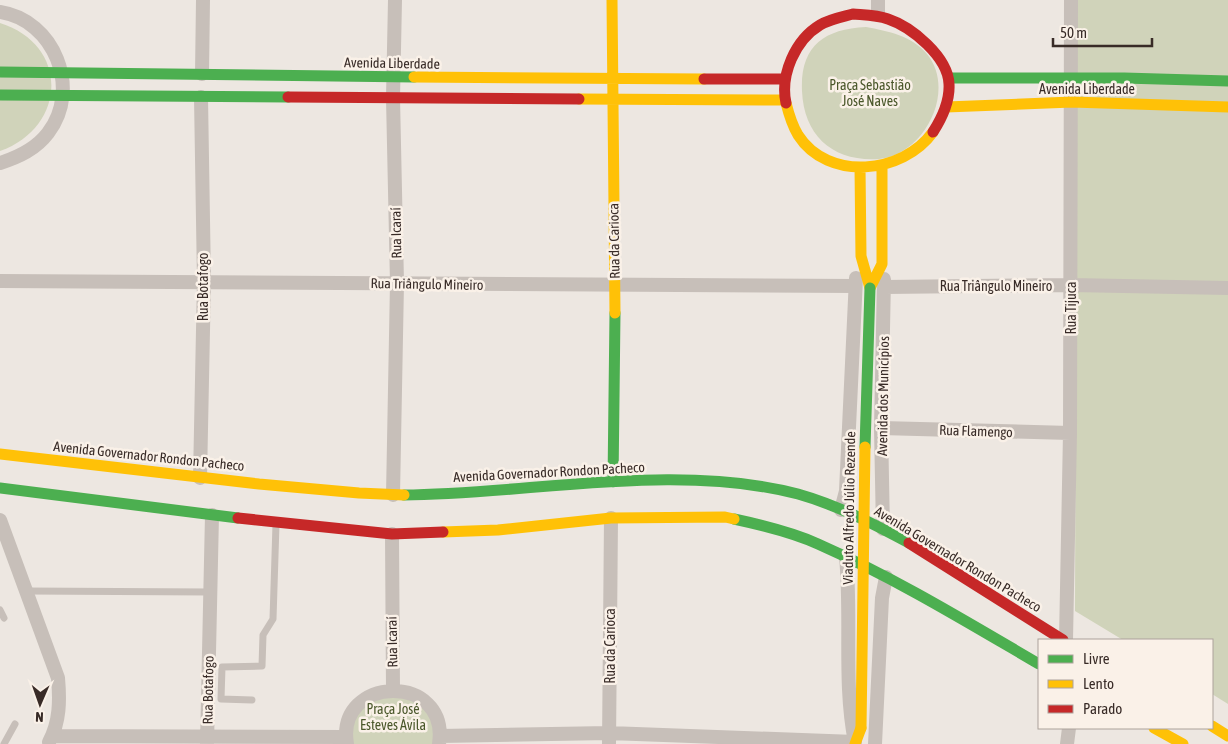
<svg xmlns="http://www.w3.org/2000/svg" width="1228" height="744" font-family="'Asap Condensed',sans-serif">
  <rect width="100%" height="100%" fill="#ede7e1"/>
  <path fill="#d0d3ba" d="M1077 0H1228V704L1212 694V640H1123L1075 611Z
    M0 23C70 45 67 127 0 151Z
    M866 27C888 31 912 36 927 54 957 91 924 155 879 159 834 162 804 137 802 91 800 47 823 29 866 27Z
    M393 690 431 709 439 744H347L355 709Z"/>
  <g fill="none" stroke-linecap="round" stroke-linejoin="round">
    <path stroke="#c7bfb9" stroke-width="7" d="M26 591 209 592
      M0 610 4 618
      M252 700 221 699 222 667 262 666 263 635 273 619 276 524
      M4 744 15 724"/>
    <path stroke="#c7bfb9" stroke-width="14" d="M878 0V15
      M0 12C54 20 82 89 48 133 36 149 19 157 0 163
      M202 74 203 0
      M0 281 855 286
      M885 287 1071 285 1228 288
      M881 428 1070 433
      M200 478 204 281 201 97
      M393 495 397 283 393 98 395 0
      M841 510 846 491 856 278
      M0 520 58 678C60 700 60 722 49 742
      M883 529 881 428 884 279
      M392 534 393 690
      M1066 640 1070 433 1071 0
      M52 736 346 737
      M440 736 609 733 855 742C843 682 852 618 846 557
      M207 744 212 515
      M347 744C335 675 450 672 439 744
      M609 744 611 518
      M875 744 882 598 886 577
      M1067 744 1069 728"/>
    <path stroke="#4caf50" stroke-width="11" d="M0 72 414 77
      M949 78H1124L1228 81
      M0 95 288 97
      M613 482 615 313
      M0 488 238 518
      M404 495C530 494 676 462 798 494 837 505 874 524 909 543
      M734 519C762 525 792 532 818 544 895 578 967 622 1039 664"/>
    <path stroke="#ffc107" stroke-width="11" d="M612 0 615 313
      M414 77 704 79
      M579 99 784 100
      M786 103C789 115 792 125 798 135 828 182 903 174 933 132
      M946 107 1072 102 1228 107
      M860 167 861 256 870 288
      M870 288 882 264V167
      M0 454 259 484 359 493 404 495
      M443 532 498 530 611 518 725 517 734 519
      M1212 726 1228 736
      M1154 728 1183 744
      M855 744 861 728"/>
    <path stroke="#c62828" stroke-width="11" d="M853 14C865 15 877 15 888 19 912 27 948 57 949 84 950 101 942 118 933 132
      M704 79H784
      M288 97 579 99
      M786 103C780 75 795 40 820 25 830 19 842 17 853 14
      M238 518 392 534 443 532
      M909 543 1063 640"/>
    <path stroke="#4caf50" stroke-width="11" d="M865 447 870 288"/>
    <path stroke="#ffc107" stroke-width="11" d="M861 728 865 447"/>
  </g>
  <g text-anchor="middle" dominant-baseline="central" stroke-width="5" stroke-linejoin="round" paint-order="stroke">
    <g font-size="14" fill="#382b27" stroke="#faf1e8">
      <text transform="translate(392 63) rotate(1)">Avenida Liberdade</text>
      <text x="1087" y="89">Avenida Liberdade</text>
      <text transform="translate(396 233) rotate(-91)">Rua Icaraí</text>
      <text transform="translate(614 241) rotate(-91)">Rua da Carioca</text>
      <text transform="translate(427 284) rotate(1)">Rua Triângulo Mineiro</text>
      <text x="996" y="286">Rua Triângulo Mineiro</text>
      <text transform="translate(203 287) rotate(-90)">Rua Botafogo</text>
      <text transform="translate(1071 308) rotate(-90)">Rua Tijuca</text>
      <text transform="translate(883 396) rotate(-89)">Avenida dos Municípios</text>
      <text transform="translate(976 431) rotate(2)">Rua Flamengo</text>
      <text transform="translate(149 456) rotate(6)">Avenida Governador Rondon Pacheco</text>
      <text transform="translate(549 472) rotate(-3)">Avenida Governador Rondon Pacheco</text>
      <text transform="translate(849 508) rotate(-89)">Viaduto Alfredo Júlio Rezende</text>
      <text transform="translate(958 559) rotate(31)">Avenida Governador Rondon Pacheco</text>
      <text transform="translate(392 642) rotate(-91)">Rua Icaraí</text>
      <text transform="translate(610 646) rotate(-90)">Rua da Carioca</text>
      <text transform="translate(208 690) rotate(-89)">Rua Botafogo</text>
    </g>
    <g font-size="14" fill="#4a572a" stroke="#faf1e8">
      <text x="870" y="85">Praça Sebastião<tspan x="870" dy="16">José Naves</tspan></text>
      <text x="393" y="709">Praça José<tspan x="393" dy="16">Esteves Ávila</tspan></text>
    </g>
  </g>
  <rect x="1038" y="639" width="175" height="90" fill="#faf1e8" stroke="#aca29b"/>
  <rect x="1048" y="655" width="25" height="8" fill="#4caf50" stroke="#aca29b"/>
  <text x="1083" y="664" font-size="15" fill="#382b27">Livre</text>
  <rect x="1048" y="680" width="25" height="8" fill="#ffc107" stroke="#aca29b"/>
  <text x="1083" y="689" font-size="15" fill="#382b27">Lento</text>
  <rect x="1048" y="705" width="25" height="8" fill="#c62828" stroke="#aca29b"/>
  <text x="1083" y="714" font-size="15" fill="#382b27">Parado</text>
  <g transform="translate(40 704) rotate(182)" stroke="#faf1e8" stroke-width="4" paint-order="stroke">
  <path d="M0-4L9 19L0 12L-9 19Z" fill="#382b27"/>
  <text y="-8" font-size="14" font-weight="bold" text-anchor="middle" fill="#382b27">N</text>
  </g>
  <path d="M1053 38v8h99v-8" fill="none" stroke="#382b27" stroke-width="2.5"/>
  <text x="1060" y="38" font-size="15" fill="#382b27" stroke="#faf1e8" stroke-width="4" paint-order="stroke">50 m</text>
</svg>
